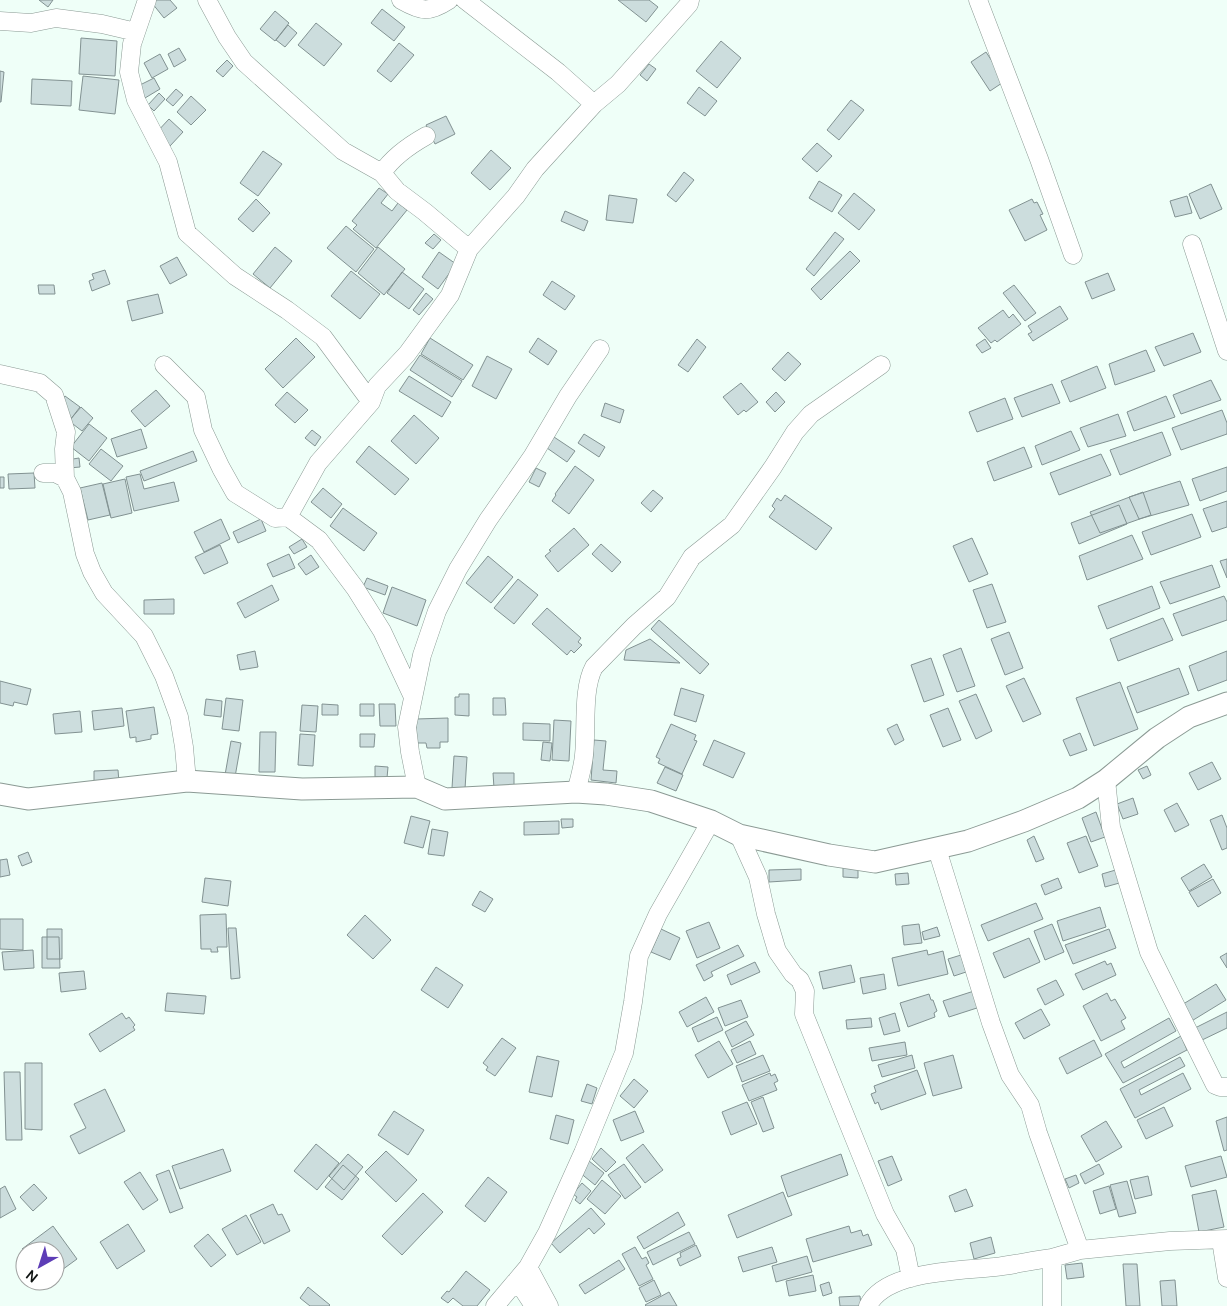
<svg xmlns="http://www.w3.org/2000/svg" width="1227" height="1306" font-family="Manrope,sans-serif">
  <rect width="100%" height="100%" fill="#effff8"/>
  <path fill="#cdd" stroke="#829292" d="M39 0H53L48 7Z
    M156 0H170L177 8 164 18 152 3Z
    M618 0H649L658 7 646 22Z
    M382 9 405 27 394 41 371 23Z
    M275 11 289 23 275 41 260 29Z
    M316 23 342 44 324 66 298 45Z
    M288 25 297 33 285 47 276 40Z
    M81 38 117 41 115 76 79 74Z
    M721 41 741 58 717 88 696 71Z
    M399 43 414 55 391 82 377 71Z
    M179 48 186 60 174 67 168 54Z
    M986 52 1005 81 990 91 971 62Z
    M160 54 168 69 152 78 144 63Z
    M227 60 233 66 223 77 216 71Z
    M649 64 656 69 647 81 640 75Z
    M0 71 4 72 1 102H0Z
    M83 76 119 80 115 114 79 110Z
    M154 78 160 89 145 98 138 86Z
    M32 79 72 81 71 106 31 104Z
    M699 87 717 101 705 116 687 103Z
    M176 89 183 95 173 106 166 100Z
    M159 93 165 99 154 111 148 105Z
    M191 96 206 110 191 125 177 112Z
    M851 100 864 110 839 140 827 130Z
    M446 116 455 134 435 144 426 125Z
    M169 119 183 132 170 146 156 133Z
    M817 143 832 156 817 172 802 159Z
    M491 150 511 168 490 190 471 173Z
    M263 151 282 164 258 196 240 183Z
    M684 172 694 180 676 202 667 195Z
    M819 181 842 195 832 212 809 198Z
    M1211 184 1222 209 1200 219 1189 194Z
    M379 188 388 194 381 203 392 211 398 203 407 210 376 248 353 229 357 225 352 221Z
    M854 193 875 210 859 230 838 213Z
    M609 195 637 199 633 223 606 220Z
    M1187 196 1192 213 1175 217 1170 201Z
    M256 199 270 213 253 232 238 219Z
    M1032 199 1034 203 1037 202 1043 214 1040 215 1047 230 1025 241 1009 210Z
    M565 211 588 221 584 231 561 221Z
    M346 226 374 249 356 272 327 248Z
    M835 232 844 239 814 276 806 269Z
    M434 234 441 240 433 249 425 243Z
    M275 247 292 261 270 288 253 274Z
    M378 247 405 269 384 295 358 273Z
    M850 251 860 261 821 300 811 289Z
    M439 252 456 264 438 289 422 277Z
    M177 257 187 275 170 284 160 266Z
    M105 270 110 284 92 291 89 281 94 279 92 274Z
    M351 271 380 294 360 319 331 296Z
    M402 272 424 289 409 309 387 293Z
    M1108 273 1115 290 1092 299 1085 282Z
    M552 281 575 296 565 310 543 295Z
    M38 285H54L55 294H39Z
    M1014 285 1036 313 1025 321 1003 293Z
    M426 293 433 299 419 315 413 310Z
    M158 294 163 313 132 321 127 301Z
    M1060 306 1068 319 1033 341 1028 334 1032 332 1028 326Z
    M1003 310 1009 318 1013 314 1021 324 997 342 995 340 991 343 978 328Z
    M1193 333 1201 352 1164 366 1155 347Z
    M296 338 315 357 283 388 265 369Z
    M430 338 473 365 463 380 421 354Z
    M538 338 557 351 548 365 529 352Z
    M697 339 706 347 688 372 678 365Z
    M985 339 991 348 982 353 976 345Z
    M1146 350 1155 371 1115 385 1109 364Z
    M788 352 801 364 785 381 772 369Z
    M420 355 462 381 452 397 410 370Z
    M487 356 512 369 496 399 472 386Z
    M1097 366 1106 388 1070 402 1061 381Z
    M409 376 451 402 442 417 399 391Z
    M1211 380 1221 400 1181 414 1173 395Z
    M741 383 758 402 746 412 744 410 738 415 723 397Z
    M1052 384 1060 403 1022 417 1014 398Z
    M156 390 170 406 145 427 131 411Z
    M287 392 308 410 295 423 275 405Z
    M776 392 785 402 775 412 766 402Z
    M65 396 80 407 70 420 55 408Z
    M1166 396 1175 417 1134 431 1127 412Z
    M1005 398 1013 419 977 432 969 412Z
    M605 403 624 410 620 423 601 416Z
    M81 407 93 418 82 431 69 421Z
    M1222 410 1227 423V434L1181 450 1172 428Z
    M1118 414 1126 436 1088 447 1080 428Z
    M414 415 439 438 416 464 391 441Z
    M89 424 107 438 89 461 71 447Z
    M141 429 147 448 117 457 111 439Z
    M312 430 321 437 315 446 305 438Z
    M1071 431 1080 450 1042 465 1035 446Z
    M1162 432 1171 455 1120 475 1110 450Z
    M584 434 605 447 599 457 578 443Z
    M554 437 575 451 567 462 547 448Z
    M369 446 409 479 395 495 356 462Z
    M1024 447 1032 467 994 481 987 462Z
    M101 449 123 466 111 481 89 464Z
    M193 451 197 461 144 481 140 471Z
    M1101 454 1111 475 1059 495 1050 473Z
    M79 458 80 467 69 468 67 460Z
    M575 466 594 480 569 514 552 501 556 495 555 494Z
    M1227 467V491L1200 501 1192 479Z
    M536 468 546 473 539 487 529 482Z
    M34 473 35 488 9 489 8 474Z
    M140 474 144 489 174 482 179 501 134 511 126 477Z
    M0 477H4V488H0Z
    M125 479 132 513 111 518 103 484Z
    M1180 481 1189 505 1139 519 1129 497Z
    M102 483 110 515 88 520 80 488Z
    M323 488 342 504 331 518 311 502Z
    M653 490 663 498 651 512 641 503Z
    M1143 492 1151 515 1100 533 1090 512Z
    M785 495 832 528 816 550 769 517 775 509 772 506 777 498 781 501Z
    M1227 501V527L1212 532 1203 509Z
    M1119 505 1127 524 1079 544 1071 523Z
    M343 508 377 533 364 551 330 526Z
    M1192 514 1201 537 1151 555 1142 532Z
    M221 519 230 539 204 552 194 532Z
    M261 519 266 531 238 543 233 532Z
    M574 528 589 545 558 572 545 556 551 551 549 550Z
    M1132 535 1143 559 1087 580 1079 556Z
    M972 538 988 574 969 582 953 546Z
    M302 539 307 547 294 554 289 547Z
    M601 544 621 562 612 572 592 554Z
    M220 545 228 563 204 574 195 557Z
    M289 554 295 568 273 577 267 564Z
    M311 555 319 567 306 575 298 564Z
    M488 556 513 577 491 603 466 583Z
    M1227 559V578L1220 561Z
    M1212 565 1220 587 1170 604 1160 582Z
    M367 578 388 586 385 595 363 587Z
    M518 579 538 595 514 624 494 608Z
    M992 584 1006 622 987 628 973 590Z
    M272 585 279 600 245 618 237 603Z
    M1152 586 1160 608 1107 629 1098 606Z
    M392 587 426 600 417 626 383 613Z
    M1224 596 1227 602V620L1182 636 1173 614Z
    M174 599V614H144V600Z
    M547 608 581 638 578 642 582 645 574 653 571 650 567 655 532 624Z
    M1163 618 1173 640 1118 661 1110 639Z
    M659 620 709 664 700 674 651 629Z
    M1009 632 1023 668 1005 675 991 639Z
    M650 639 680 663 624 660 626 650Z
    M961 648 975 686 957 692 943 655Z
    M255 651 258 667 240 670 237 655Z
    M1227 651V680L1198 691 1189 666Z
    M931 658 944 695 924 702 911 665Z
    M1179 668 1189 694 1137 713 1127 687Z
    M1024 678 1041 714 1023 722 1006 686Z
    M0 681 31 689 27 705 14 702 13 706 0 703Z
    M1120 682 1138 729 1094 746 1076 698Z
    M681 688 704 695 696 722 674 715Z
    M459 694H469V716L455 715V697H459Z
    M976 694 992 731 976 739 959 701Z
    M226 698 243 700 239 731 222 729Z
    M493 698H505L506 715H493Z
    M206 699 222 701 221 717 204 715Z
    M322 704 338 705V715H322Z
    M360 704H374V716H360Z
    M379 704H395L396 726H380Z
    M302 705 318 706 316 732 300 731Z
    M154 707 158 734 151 735V739L136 742V737L130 738 126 711Z
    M122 708 124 726 94 730 92 711Z
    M948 708 961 740 943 747 930 715Z
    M80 711 82 732 55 734 53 714Z
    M448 718V742H440V748H427L426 743H416V719Z
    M554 720 571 721 569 761 552 760Z
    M523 723 550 724V741L523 740Z
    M671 724 696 735 694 740 697 741 682 774 658 763 660 759 656 757Z
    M897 724 904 740 895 745 887 729Z
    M260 732H276L275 772H259Z
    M1080 733 1087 750 1070 756 1063 740Z
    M300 734 315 735 313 766 298 765Z
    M360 734H375L374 747H360Z
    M594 740 606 741 603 770 617 771 616 783 591 780Z
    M714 740 745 753 733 778 703 765Z
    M231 741 241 743 235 777 225 775Z
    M543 742 552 743 550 761 541 760Z
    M454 756 467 757 465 789 452 788Z
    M1212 762 1221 779 1198 790 1189 773Z
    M375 766 388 767 387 778 375 777Z
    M1147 766 1151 775 1143 779 1138 770Z
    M665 767 683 775 676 791 657 783Z
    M118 770 119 782 94 783V771Z
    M493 773H514V787L494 788Z
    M1133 798 1138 814 1123 819 1117 804Z
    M1177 803 1189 825 1175 832 1164 810Z
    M1096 812 1105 837 1091 842 1082 818Z
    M1222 815 1227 828V848L1222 850 1210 820Z
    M411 816 430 821 423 848 404 843Z
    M561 819H573V827L562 828Z
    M559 821V834L524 835V822Z
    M432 829 448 832 444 856 428 854Z
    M1034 836 1044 859 1036 862 1027 840Z
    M1086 836 1098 866 1079 873 1067 843Z
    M28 852 32 862 22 866 18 856Z
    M7 859 10 875 0 877V860Z
    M843 864H858V878L843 877Z
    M1204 864 1212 877 1189 891 1181 878Z
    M801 869V880L769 882V870Z
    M1119 869 1123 882 1105 887 1102 874Z
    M908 873 909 884 896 885 895 874Z
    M205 878 231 881 228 906 202 902Z
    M1058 878 1062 888 1045 895 1041 885Z
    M1213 879 1221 893 1198 907 1189 892Z
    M480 891 493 899 485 912 472 905Z
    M1036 903 1043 919 988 941 981 925Z
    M1100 907 1106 927 1063 941 1057 921Z
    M226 914 227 947H217L218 952H211V949H201L200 915Z
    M365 915 391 940 373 959 347 935Z
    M0 919H23V950L0 949Z
    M709 922 720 948 697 958 686 931Z
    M919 924 922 943 904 945 902 926Z
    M1052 924 1064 952 1045 960 1034 931Z
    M937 927 940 936 924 940 922 932Z
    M228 928H236L240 978 231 979Z
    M47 929H62V959H47Z
    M661 929 680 938 670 960 651 952Z
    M1109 929 1116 948 1073 964 1065 945Z
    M42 937H59L60 968H42Z
    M1029 938 1040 962 1004 978 993 953Z
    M738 945 744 956 711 972 713 976 704 981 696 965Z
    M33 950 34 968 4 970 2 952Z
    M927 950 928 955 943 951 948 974 898 986 892 958Z
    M1227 953V968L1220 957Z
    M961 955 966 972 954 976 948 959Z
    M1105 961 1107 965 1111 963 1116 975 1083 990 1075 974Z
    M755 962 760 972 731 985 727 975Z
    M851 965 855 982 823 989 819 972Z
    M436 967 463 985 448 1008 421 990Z
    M84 971 86 989 61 992 59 973Z
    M884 974 886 989 863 994 860 978Z
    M1056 980 1064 995 1045 1005 1037 989Z
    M1216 984 1226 1000 1190 1022 1180 1006Z
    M974 991 980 1007 949 1017 943 1001Z
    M167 993 206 996 204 1014 165 1011Z
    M1107 993 1111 1001 1115 999 1126 1018 1121 1021 1125 1029 1101 1041 1083 1006Z
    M929 994 931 1000H933L937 1011 934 1013 935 1017 908 1027 900 1003Z
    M706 997 714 1012 687 1027 679 1012Z
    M741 1000 748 1017 725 1026 718 1008Z
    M1041 1009 1050 1025 1024 1039 1015 1023Z
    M1227 1012V1028L1200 1041 1193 1029Z
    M122 1013 126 1019 129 1017 135 1025 133 1027 135 1030 100 1052 89 1034Z
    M895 1013 900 1031 884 1035 879 1018Z
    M717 1017 723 1030 698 1042 692 1028Z
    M871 1018 872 1027 847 1029 846 1020Z
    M1169 1018 1176 1031 1121 1062 1124 1068 1181 1036 1187 1050 1123 1083 1105 1054Z
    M746 1021 754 1035 732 1047 725 1032Z
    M502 1038 516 1048 495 1076 486 1070 488 1067 483 1063Z
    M1094 1040 1102 1056 1067 1074 1059 1058Z
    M719 1041 733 1064 708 1078 695 1055Z
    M750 1041 756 1054 737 1063 731 1050Z
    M905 1042 907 1055 872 1061 869 1048Z
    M763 1055 770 1071 742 1082 736 1066Z
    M912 1055 915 1068 882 1077 878 1065Z
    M953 1055 962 1088 933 1096 924 1063Z
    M537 1056 559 1061 552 1097 529 1092Z
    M1180 1057 1185 1066 1139 1090 1141 1095 1183 1073 1191 1089 1135 1118 1120 1089Z
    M25 1063H42V1130L25 1129Z
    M917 1070 926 1094 881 1110 878 1102 875 1104 871 1094 876 1092 874 1086Z
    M4 1072H20L22 1140H6Z
    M770 1073 771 1076 775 1074 778 1081 774 1083 777 1090 749 1101 742 1085Z
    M634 1079 648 1091 634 1108 620 1096Z
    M587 1084 597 1088 592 1104 581 1101Z
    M105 1089 125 1131 79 1154 70 1136 86 1128 74 1104Z
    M763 1097 774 1128 763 1132 751 1102Z
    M747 1102 757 1124 731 1135 722 1112Z
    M1164 1107 1173 1126 1146 1139 1137 1120Z
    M394 1111 424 1130 408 1155 378 1135Z
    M635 1111 644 1132 621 1141 613 1120Z
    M556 1115 574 1120 568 1144 550 1139Z
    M1227 1117V1150L1224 1151 1216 1121Z
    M1106 1121 1122 1147 1096 1162 1081 1136Z
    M316 1144 339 1163 317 1190 294 1171Z
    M643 1144 663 1170 645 1183 626 1158Z
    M601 1148 616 1162 606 1172 592 1159Z
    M223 1149 231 1171 180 1189 172 1166Z
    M386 1151 417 1180 396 1202 365 1172Z
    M348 1154 363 1167 344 1190 329 1176Z
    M841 1154 848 1175 788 1197 781 1176Z
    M892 1156 902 1180 888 1186 878 1161Z
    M1221 1156 1227 1177 1191 1187 1185 1166Z
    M589 1161 604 1173 595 1185 579 1172Z
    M624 1164 641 1187 625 1199 608 1175Z
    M1099 1164 1104 1174 1085 1184 1080 1174Z
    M343 1165 359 1179 342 1200 325 1187Z
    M169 1170 183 1208 170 1213 156 1175Z
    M140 1172 158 1200 143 1210 124 1182Z
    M1076 1175 1079 1183 1069 1188 1065 1179Z
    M1148 1176 1152 1195 1135 1199 1130 1180Z
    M488 1177 507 1192 485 1222 465 1206Z
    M602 1180 621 1196 605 1214 587 1199Z
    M1127 1181 1136 1213 1119 1217 1110 1185Z
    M582 1183 591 1191 580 1204 575 1200 577 1197 573 1194Z
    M34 1184 47 1198 33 1211 20 1197Z
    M5 1186 16 1209 0 1218V1189Z
    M1109 1186 1116 1209 1100 1214 1093 1191Z
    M966 1189 973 1206 955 1212 949 1196Z
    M1216 1190 1224 1227 1199 1232 1192 1195Z
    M783 1192 792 1215 737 1238 728 1215Z
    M423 1193 443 1212 402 1255 382 1236Z
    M273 1204 278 1215 282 1214 290 1231 264 1244 250 1215Z
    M591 1208 605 1224 594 1234 589 1228 560 1253 551 1243Z
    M678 1212 685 1225 644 1249 637 1237Z
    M246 1215 261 1242 237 1255 222 1229Z
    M128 1224 145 1251 117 1269 100 1242Z
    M53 1226 77 1259 55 1275V1251H25V1252L22 1249Z
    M849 1226 851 1233 861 1230 863 1236 868 1234 872 1245 813 1262 806 1239Z
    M689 1232 695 1244 653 1265 647 1252Z
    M208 1234 226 1255 211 1267 194 1246Z
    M991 1237 995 1253 974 1259 970 1243Z
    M696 1245 701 1256 680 1266 677 1259 681 1257 680 1253Z
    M635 1247 642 1259 646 1257 649 1263 646 1265 653 1279 639 1286 622 1254Z
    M772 1247 777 1262 743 1272 738 1257Z
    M807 1256 812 1272 776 1282 772 1266Z
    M619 1260 625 1269 585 1294 579 1285Z
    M1082 1263 1084 1277 1067 1279 1065 1265Z
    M1123 1264H1137L1140 1306H1126Z
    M466 1271 490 1290 477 1306H463L453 1298 448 1303 441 1298 447 1291 449 1292Z
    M813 1275 816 1291 789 1296 786 1281Z
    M654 1280 661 1295 646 1302 639 1288Z
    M1175 1280 1177 1306H1162L1160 1281Z
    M829 1282 832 1293 823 1296 820 1285Z
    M308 1287 330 1305 329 1306H310L300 1298Z
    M669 1292 677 1306H646L645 1305Z
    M860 1296 861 1306H840L839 1297Z"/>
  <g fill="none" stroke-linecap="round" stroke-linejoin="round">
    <defs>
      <path id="minor" d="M147 0 132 44 129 72 136 100 168 162 187 233 235 276 287 310 323 337 371 402
        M207 0 227 37 244 62 343 151 382 173
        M401 0C422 12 429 13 449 0
        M465 0 558 72 594 104
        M978 0 1039 159 1073 255
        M0 21 31 23 56 18 102 24 136 32
        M426 136C410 145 392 158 382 173L397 191 425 212 469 249
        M1192 244 1227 351
        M164 365 196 397 203 430 221 468 235 493 275 518 288 517 319 540 355 588 382 631 413 697
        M0 374 40 383 54 395 66 432 64 449 65 478
        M43 473H55L65 478 72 492 85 554 92 572 104 593 144 636 164 676 179 717 184 747 187 781
        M288 517 318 463 371 402 377 386 407 354 450 295 469 249 516 196 535 169 594 104 618 84 689 4 690 0
        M1106 780 1111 827 1149 952 1215 1085 1220 1087H1227
        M417 787 410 752 407 727 422 655 437 611 458 569 488 520 532 457 568 396 600 349
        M576 792C579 780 583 767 584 755 587 729 582 689 594 667L634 626 667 597 692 557 732 525 773 467 795 432 811 414 881 365
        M739 835 758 877 766 914 777 951 793 974 800 980 805 991 804 1014 885 1214 905 1249 911 1278
        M937 849 991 1023 1010 1075 1030 1105 1038 1133 1080 1250
        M1221 1240 1227 1278
        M528 1267 549 1306
        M517 1280 534 1306
        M495 1306 528 1267 547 1233 583 1153 624 1053 633 1002 639 956 658 914 711 821
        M868 1306C885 1270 961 1271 995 1267 1014 1265 1033 1260 1052 1258
        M1052 1306V1258L1080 1250 1170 1241 1227 1239"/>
      <path id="tertiary" d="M0 794 28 799 187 781 302 789 417 787 445 799 576 792 606 794 651 801 711 821 739 835 829 855 875 862 968 841 1024 821 1078 798 1106 780 1157 738 1189 717 1227 703"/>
    </defs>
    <use href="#minor" stroke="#8b9a94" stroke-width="19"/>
    <use href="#tertiary" stroke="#8b9a94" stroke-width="23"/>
    <use href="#minor" stroke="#fff" stroke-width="18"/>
    <use href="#tertiary" stroke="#fff" stroke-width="21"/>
  </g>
  <g transform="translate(40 1266) rotate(219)"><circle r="24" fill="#ffffff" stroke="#9fa1a0"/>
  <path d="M0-4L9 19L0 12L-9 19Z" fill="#5d3db6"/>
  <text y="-8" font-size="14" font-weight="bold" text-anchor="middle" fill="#0f1412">N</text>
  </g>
</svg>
